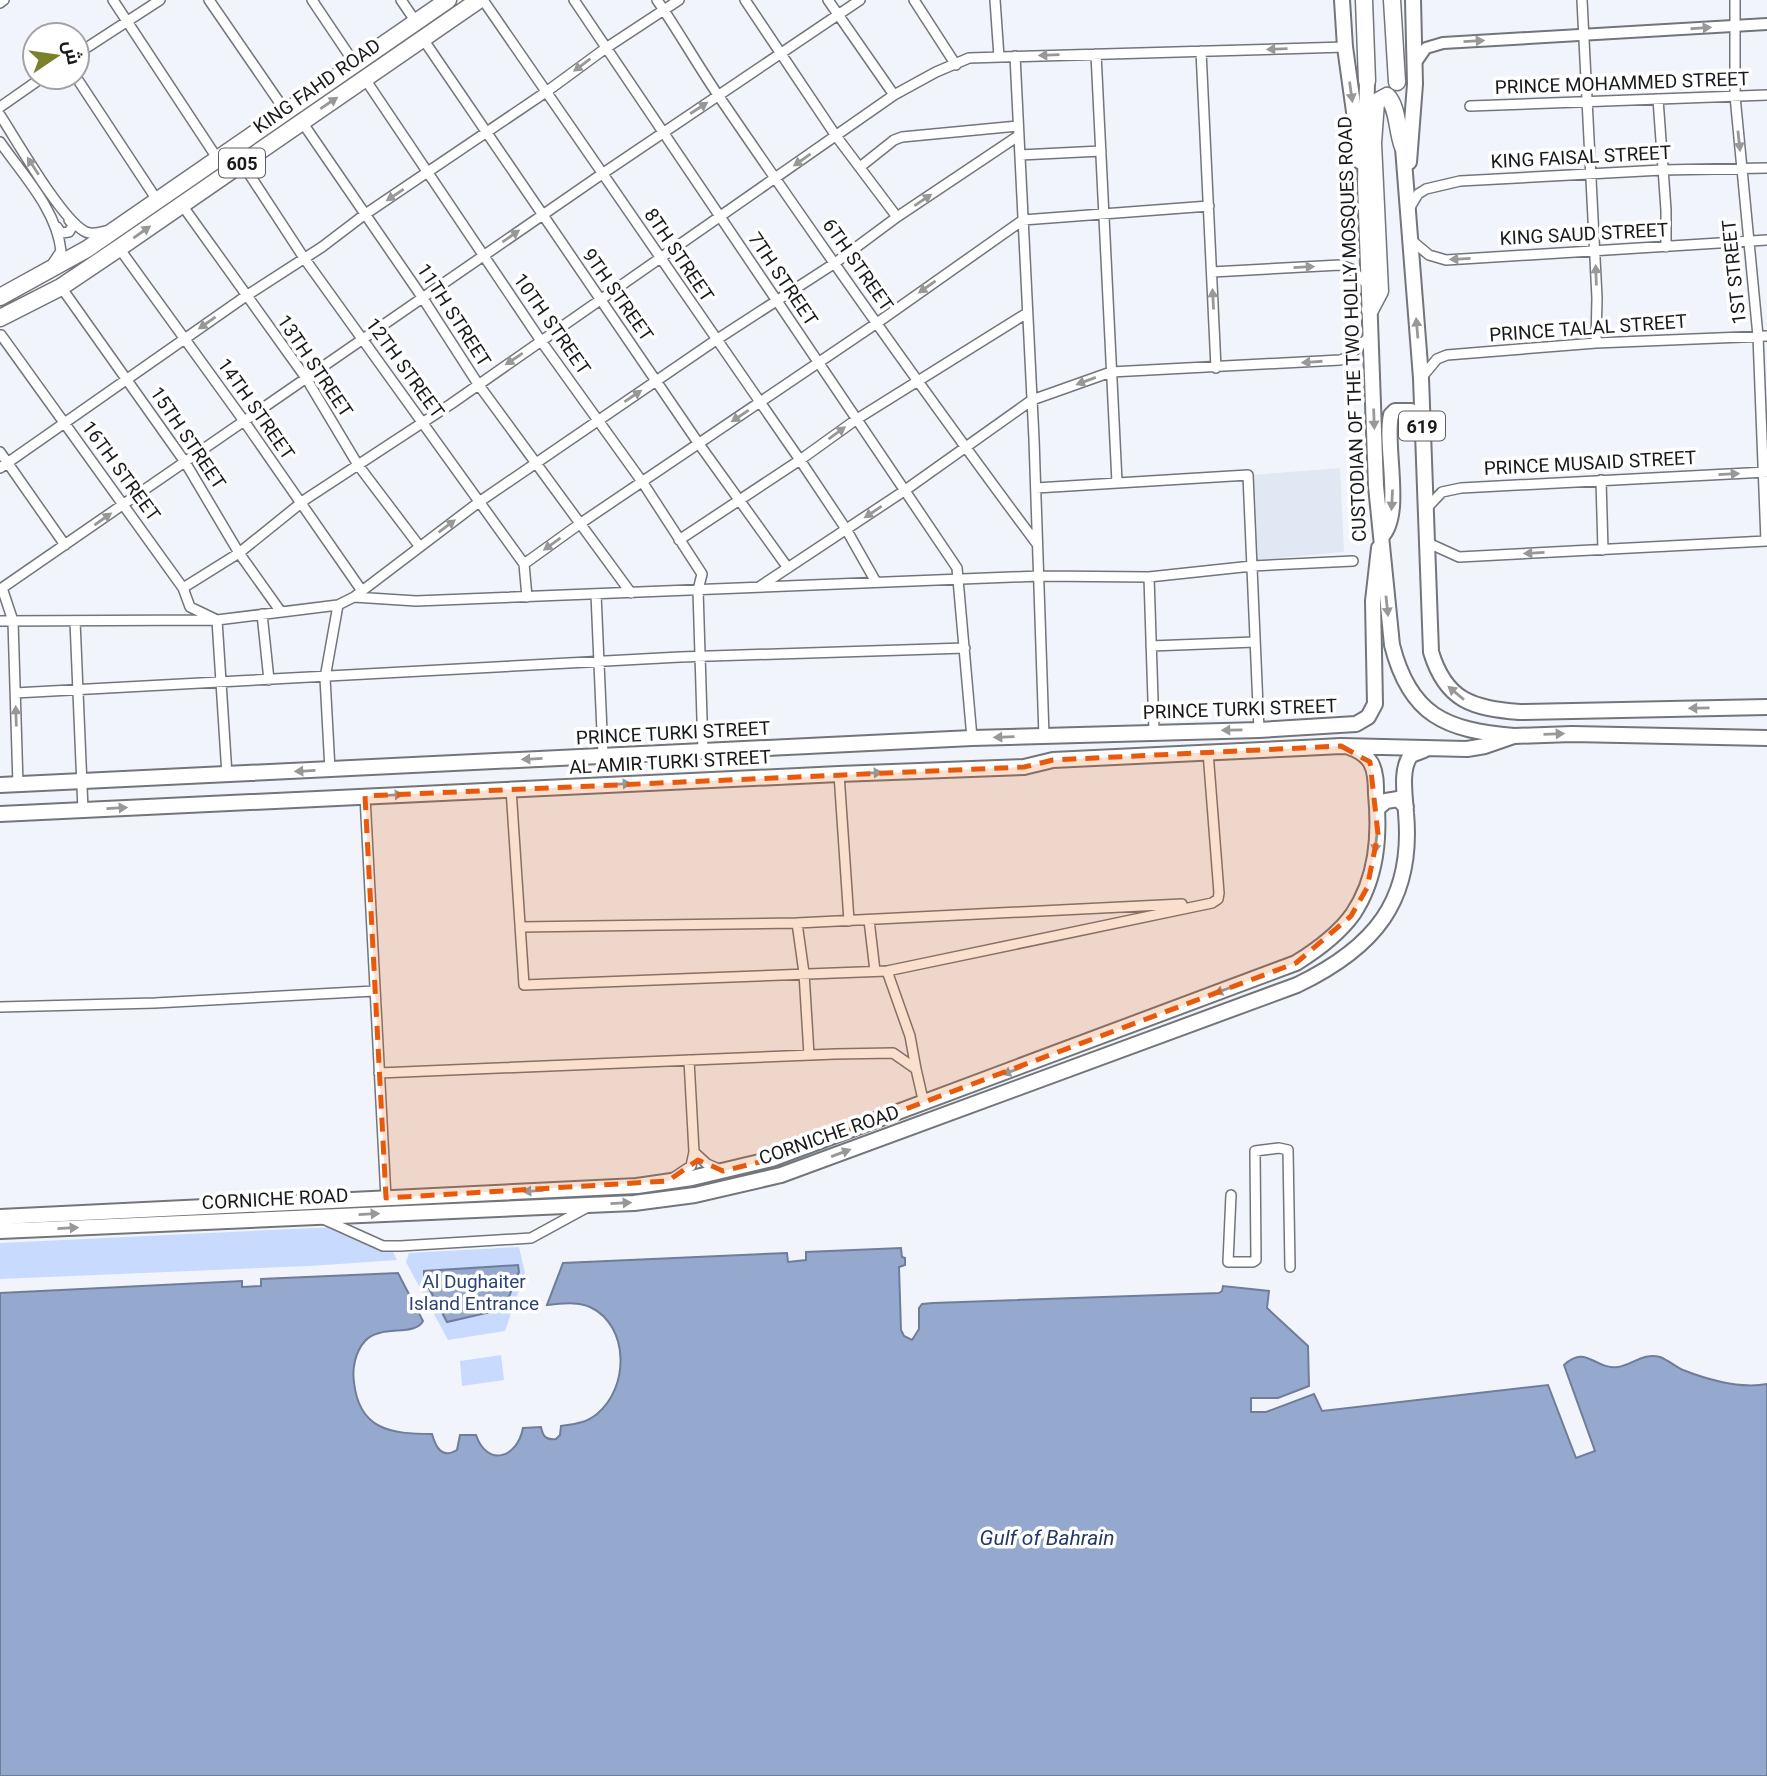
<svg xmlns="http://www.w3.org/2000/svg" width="1767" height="1776" font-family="Roboto,Cairo,sans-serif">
  <rect width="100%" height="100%" fill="#f1f5fb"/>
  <path fill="#e1e8f4" d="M1340 468 1344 552 1255 560 1252 475Z"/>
  <path fill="#c8dafe" d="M335 1227 392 1250 397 1260 310 1266 0 1279V1243Z
    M519 1247 525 1273 505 1331 448 1340 406 1262 409 1253Z
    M501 1355 504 1380 462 1386 460 1361Z"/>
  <path fill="#95a8ce" stroke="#707d99" stroke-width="2" d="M901 1248 902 1257 905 1258V1265L899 1267 901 1330 904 1336 912 1340 919 1329V1308L922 1304 933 1303 1219 1293 1222 1291 1223 1286 1269 1291 1267 1308 1308 1346 1309 1386 1278 1398H1251V1412H1266L1314 1394 1322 1411 1548 1385 1576 1458 1595 1451 1564 1365C1586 1344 1595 1370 1618 1367 1632 1365 1644 1352 1660 1357 1668 1360 1676 1367 1683 1370 1706 1379 1740 1389 1767 1384V1776H0V1293L242 1281V1287L261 1286V1279L398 1273 423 1321C415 1337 380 1324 365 1341 355 1352 352 1369 354 1382 359 1430 391 1434 432 1434 436 1448 442 1459 457 1450L460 1435H476C487 1467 517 1459 523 1428L541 1427C543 1437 546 1440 556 1439L560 1435 561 1426C575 1424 586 1423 597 1414 629 1388 630 1326 590 1307 577 1301 561 1304 547 1305L563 1263 787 1253 788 1262 806 1260V1252Z
    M518 1265 519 1272 504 1309 447 1322 424 1279V1271Z"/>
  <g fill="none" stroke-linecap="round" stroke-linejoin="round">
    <defs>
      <path id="minor" d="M113 0 217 158
        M209 0 286 112
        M312 0 355 64
        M401 0 416 22
        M483 0 800 460 846 529 876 582
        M574 0 957 568 972 738
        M657 0C679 32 698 66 720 98 823 249 928 398 1037 544
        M745 0 836 136 897 217
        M828 0 894 95
        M914 0 956 65
        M995 0 999 57
        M1582 0 1597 298 1596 343
        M0 3 4 0
        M423 39 699 444 788 568
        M1201 51 1216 368
        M77 54 160 0
        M1096 54 1117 482
        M1015 56 1034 439 1044 736
        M76 77 157 200
        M365 79 541 341 643 483 702 574 698 590 703 751
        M1658 99 1666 210V247
        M1470 106 1767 95
        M0 107 43 77
        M0 115C17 141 60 217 84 231 90 235 98 233 105 231
        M302 122 422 297 478 384 631 593
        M0 142C22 174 57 210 61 251L53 263
        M1020 155 1101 151
        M242 163 304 258 524 564 527 597
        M860 167 894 140 902 137 1018 126
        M182 205 306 378 358 465 420 547
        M1409 209 1418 194 1426 189 1460 181 1662 170 1767 168
        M57 227 61 233 69 232 73 225 69 220
        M1410 239 1429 255 1446 260 1767 240
        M119 248 244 421 362 591
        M1212 272 1340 265 1351 269 1369 286
        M61 287 185 462 239 553 281 612
        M1 335 183 588 190 607 217 620 227 775
        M1422 377 1437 359 1447 355 1596 343 1767 336
        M0 452 65 545
        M0 468 246 296 322 247 364 215 546 92 606 48 679 0
        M1601 480 1603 550
        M1036 488 1248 475 1259 730
        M1424 511 1442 492 1461 488 1767 472
        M679 540 800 460 857 419 1027 313
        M1426 542 1459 557 1766 541 1758 336 1735 96V0
        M524 564 581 523 877 323 1023 220 1209 206
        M1149 577 1154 731
        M759 587 904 491 1032 400 1111 372 1340 360 1348 357 1371 335
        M183 588 239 553 306 499 451 404 894 95 936 72 969 58 1345 47
        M596 594 603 755
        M354 597 479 502 716 340 835 263 897 217 1018 136
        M262 614 269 680
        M0 621 217 620 338 605 354 597 416 601 1039 576 1149 577 1252 566 1353 561
        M75 621 83 810
        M1151 646 1255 642
        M15 693 680 657 965 648
        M330 770 325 678 338 605
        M839 774 849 921
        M18 785 13 621 2 588 602 174 860 0
        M511 789 524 985 887 971 1212 903 1218 899 1219 893 1208 752
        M365 796 386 1198
        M869 920 875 971
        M797 923 804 973 809 1055
        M521 927 797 923 1182 904
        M887 971 910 1036 916 1069
        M0 1007 155 1003 374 991
        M379 1073 835 1054 893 1053 916 1069 924 1104
        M694 1152 707 1164 721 1170
        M673 1178 691 1166 694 1152 689 1060
        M1231 1195 1228 1262H1253L1256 1260 1255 1151 1279 1148 1288 1150 1290 1267
        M323 1219 383 1246H400L531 1238 586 1208"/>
      <path id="tertiary" d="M1415 64 1426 48 1443 43 1767 24"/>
      <path id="primary" d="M1342 0 1345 47 1361 162
        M1409 162 1415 84 1413 0
        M1520 712 1767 707
        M0 785 972 738 1259 730 1356 724 1368 717 1375 704 1373 601 1379 548
        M1378 808 1386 801 1398 799 1406 807
        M0 814 839 774 1024 767 1053 760 1302 748 1341 746 1467 749 1485 746 1514 736 1572 734 1767 738
        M0 1217 637 1186 692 1178 772 1159 1296 963C1317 950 1338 935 1353 914 1377 878 1380 836 1376 794 1376 784 1376 772 1371 763 1366 754 1358 750 1349 747
        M0 1231 634 1203 695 1195 781 1175 1297 985C1374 948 1414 901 1406 813 1405 795 1400 769 1411 755L1424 750"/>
      <path id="trunk" d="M1367 81 1365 184 1376 486 1392 645C1410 716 1446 730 1514 736
        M1402 135 1421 378 1431 652C1446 701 1472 708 1520 712
        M1381 537C1404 515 1384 445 1391 415L1395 411H1411L1414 416 1417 432"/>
      <path id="motorway" d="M1364 0 1367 81
        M1392 0 1397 82
        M0 297 87 249 448 0
        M1370 310 1380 291 1373 143 1376 102 1387 96C1398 107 1397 132 1403 147
        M0 318 61 287 119 248 479 0"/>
    </defs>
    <use href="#minor" stroke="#72757a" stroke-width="12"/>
    <use href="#tertiary" stroke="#72757a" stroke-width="14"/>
    <use href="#primary" stroke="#72757a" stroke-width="18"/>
    <use href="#trunk" stroke="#72757a" stroke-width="18"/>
    <use href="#motorway" stroke="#72757a" stroke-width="19"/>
    <use href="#minor" stroke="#fff" stroke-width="9"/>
    <use href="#tertiary" stroke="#fff" stroke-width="10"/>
    <use href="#primary" stroke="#fff" stroke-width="14"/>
    <use href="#trunk" stroke="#fff" stroke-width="14"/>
    <use href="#motorway" stroke="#fff" stroke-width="16"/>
  </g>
  <defs><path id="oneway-solid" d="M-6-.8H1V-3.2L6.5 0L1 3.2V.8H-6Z" transform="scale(1.75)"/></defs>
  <g fill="#989899">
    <use href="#oneway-solid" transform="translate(1701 28) rotate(-4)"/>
    <use href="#oneway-solid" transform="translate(1474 41) rotate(-3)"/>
    <use href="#oneway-solid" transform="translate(1277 49) rotate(178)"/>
    <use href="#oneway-solid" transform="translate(1049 55) rotate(178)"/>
    <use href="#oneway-solid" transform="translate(582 65) rotate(143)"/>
    <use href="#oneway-solid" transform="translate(1351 92) rotate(82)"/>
    <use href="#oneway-solid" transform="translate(329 103) rotate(-34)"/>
    <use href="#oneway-solid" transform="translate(699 108) rotate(-33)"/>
    <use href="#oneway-solid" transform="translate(1739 141) rotate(84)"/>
    <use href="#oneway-solid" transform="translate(802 160) rotate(145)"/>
    <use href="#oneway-solid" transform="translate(33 166) rotate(-123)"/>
    <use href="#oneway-solid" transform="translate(395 195) rotate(146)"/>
    <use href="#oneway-solid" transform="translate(923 200) rotate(-34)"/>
    <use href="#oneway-solid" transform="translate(142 232) rotate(-35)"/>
    <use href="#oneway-solid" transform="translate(511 236) rotate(-35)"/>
    <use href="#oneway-solid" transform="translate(1460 259) rotate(177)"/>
    <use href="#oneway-solid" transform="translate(1304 267) rotate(-3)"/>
    <use href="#oneway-solid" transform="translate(1596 275) rotate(-92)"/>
    <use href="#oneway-solid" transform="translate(927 287) rotate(145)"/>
    <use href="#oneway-solid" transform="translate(1213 299) rotate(-93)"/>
    <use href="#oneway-solid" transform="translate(207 323) rotate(145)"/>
    <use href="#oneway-solid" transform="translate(1417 328) rotate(-95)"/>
    <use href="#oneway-solid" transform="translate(514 359) rotate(146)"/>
    <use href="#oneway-solid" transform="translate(1312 362) rotate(176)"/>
    <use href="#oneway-solid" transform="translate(1086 381) rotate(160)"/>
    <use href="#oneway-solid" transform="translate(633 396) rotate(-34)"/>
    <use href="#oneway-solid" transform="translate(740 416) rotate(146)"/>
    <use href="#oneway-solid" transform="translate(1374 419) rotate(88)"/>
    <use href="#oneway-solid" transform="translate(837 433) rotate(-36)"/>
    <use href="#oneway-solid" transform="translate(1729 474) rotate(-3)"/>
    <use href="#oneway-solid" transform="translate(1392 500) rotate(93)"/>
    <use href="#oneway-solid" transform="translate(873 512) rotate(146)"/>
    <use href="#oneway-solid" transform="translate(103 519) rotate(-35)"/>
    <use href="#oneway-solid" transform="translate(447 526) rotate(-37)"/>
    <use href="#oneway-solid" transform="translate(552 544) rotate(144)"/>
    <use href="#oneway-solid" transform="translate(1534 553) rotate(177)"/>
    <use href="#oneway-solid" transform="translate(1387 606) rotate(84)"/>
    <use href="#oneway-solid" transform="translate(1456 693) rotate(-140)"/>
    <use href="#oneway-solid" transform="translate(1699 708) rotate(179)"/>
    <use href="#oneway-solid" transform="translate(16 716) rotate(-92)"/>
    <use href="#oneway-solid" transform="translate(1232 730) rotate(179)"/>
    <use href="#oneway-solid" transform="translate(1554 734) rotate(-2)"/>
    <use href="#oneway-solid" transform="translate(1004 737) rotate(178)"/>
    <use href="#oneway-solid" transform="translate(532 759) rotate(177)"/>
    <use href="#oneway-solid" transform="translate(305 771) rotate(177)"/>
    <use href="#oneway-solid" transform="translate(872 773) rotate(-2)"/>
    <use href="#oneway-solid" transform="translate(621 784) rotate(-3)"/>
    <use href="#oneway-solid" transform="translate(393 795) rotate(-3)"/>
    <use href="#oneway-solid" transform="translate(117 808) rotate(-3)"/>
    <use href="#oneway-solid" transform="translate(1376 843) rotate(96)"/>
    <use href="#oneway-solid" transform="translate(1224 990) rotate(159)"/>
    <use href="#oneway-solid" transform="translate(1012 1071) rotate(159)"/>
    <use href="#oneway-solid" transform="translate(841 1153) rotate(-20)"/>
    <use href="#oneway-solid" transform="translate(533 1191) rotate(177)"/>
    <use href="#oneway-solid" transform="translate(621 1203) rotate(-3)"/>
    <use href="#oneway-solid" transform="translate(369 1214) rotate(-3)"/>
    <use href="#oneway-solid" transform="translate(68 1228) rotate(-3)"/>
  </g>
  <path fill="#e8590c" fill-opacity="0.2" stroke="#e8590c" stroke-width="5" stroke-dasharray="14 9" stroke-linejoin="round" d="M1341 746 1370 762 1378 834 1367 888 1351 916 1296 963 772 1159 723 1171 698 1160 668 1181 386 1198 365 796 1024 767 1053 760Z"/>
  <g text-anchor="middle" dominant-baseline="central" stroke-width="7" stroke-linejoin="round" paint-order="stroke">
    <g fill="#fff" stroke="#5e5f60" stroke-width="2">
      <rect x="219" y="148.5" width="46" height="29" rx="5"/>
      <rect x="1399" y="411.5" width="46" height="29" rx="5"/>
    </g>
    <g font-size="18" font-weight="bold" fill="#191a1c">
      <text x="242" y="163">605</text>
      <text x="1422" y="426">619</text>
    </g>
    <g font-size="19" fill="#191a1c" stroke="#fff">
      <text transform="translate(1622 83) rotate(-2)">PRINCE MOHAMMED STREET</text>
      <text transform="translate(317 86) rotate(-35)">KING FAHD ROAD</text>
      <text transform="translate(1581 157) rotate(-3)">KING FAISAL STREET</text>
      <text transform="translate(1584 234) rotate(-3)">KING SAUD STREET</text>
      <text transform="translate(679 255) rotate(56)">8TH STREET</text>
      <text transform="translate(858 265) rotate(55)">6TH STREET</text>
      <text transform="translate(1734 272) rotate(-96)">1ST STREET</text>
      <text transform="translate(783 279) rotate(56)">7TH STREET</text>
      <text transform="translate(618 295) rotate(55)">9TH STREET</text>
      <text transform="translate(454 315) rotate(57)">11TH STREET</text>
      <text transform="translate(552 324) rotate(55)">10TH STREET</text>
      <text transform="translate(1588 328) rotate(-4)">PRINCE TALAL STREET</text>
      <text transform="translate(1352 329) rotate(-92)">CUSTODIAN OF THE TWO HOLLY MOSQUES ROAD</text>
      <text transform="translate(315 366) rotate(56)">13TH STREET</text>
      <text transform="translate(405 368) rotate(54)">12TH STREET</text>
      <text transform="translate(256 409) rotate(55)">14TH STREET</text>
      <text transform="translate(188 438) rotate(56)">15TH STREET</text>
      <text transform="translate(1590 463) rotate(-3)">PRINCE MUSAID STREET</text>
      <text transform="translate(121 471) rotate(54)">16TH STREET</text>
      <text transform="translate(1240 709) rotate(-2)">PRINCE TURKI STREET</text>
      <text transform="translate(673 733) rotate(-3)">PRINCE TURKI STREET</text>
      <text transform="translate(670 762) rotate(-3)">AL AMIR TURKI STREET</text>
      <text transform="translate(829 1135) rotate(-19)">CORNICHE ROAD</text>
      <text transform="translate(275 1199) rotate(-3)">CORNICHE ROAD</text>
    </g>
    <g font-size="19" fill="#2c4375" stroke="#fff">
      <text x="474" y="1281">Al Dughaiter<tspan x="474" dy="22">Island Entrance</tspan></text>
    </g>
    <g font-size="21" font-style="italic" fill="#233869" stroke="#fff">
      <text x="1047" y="1538">Gulf of Bahrain</text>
    </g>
  </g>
  <g transform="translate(56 56) rotate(77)"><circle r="33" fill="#ffffff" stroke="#a3a3a4" stroke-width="2"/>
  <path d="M0-5L12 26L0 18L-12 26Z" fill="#79812d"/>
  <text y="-10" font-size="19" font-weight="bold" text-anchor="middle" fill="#191a1c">ش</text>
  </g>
</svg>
